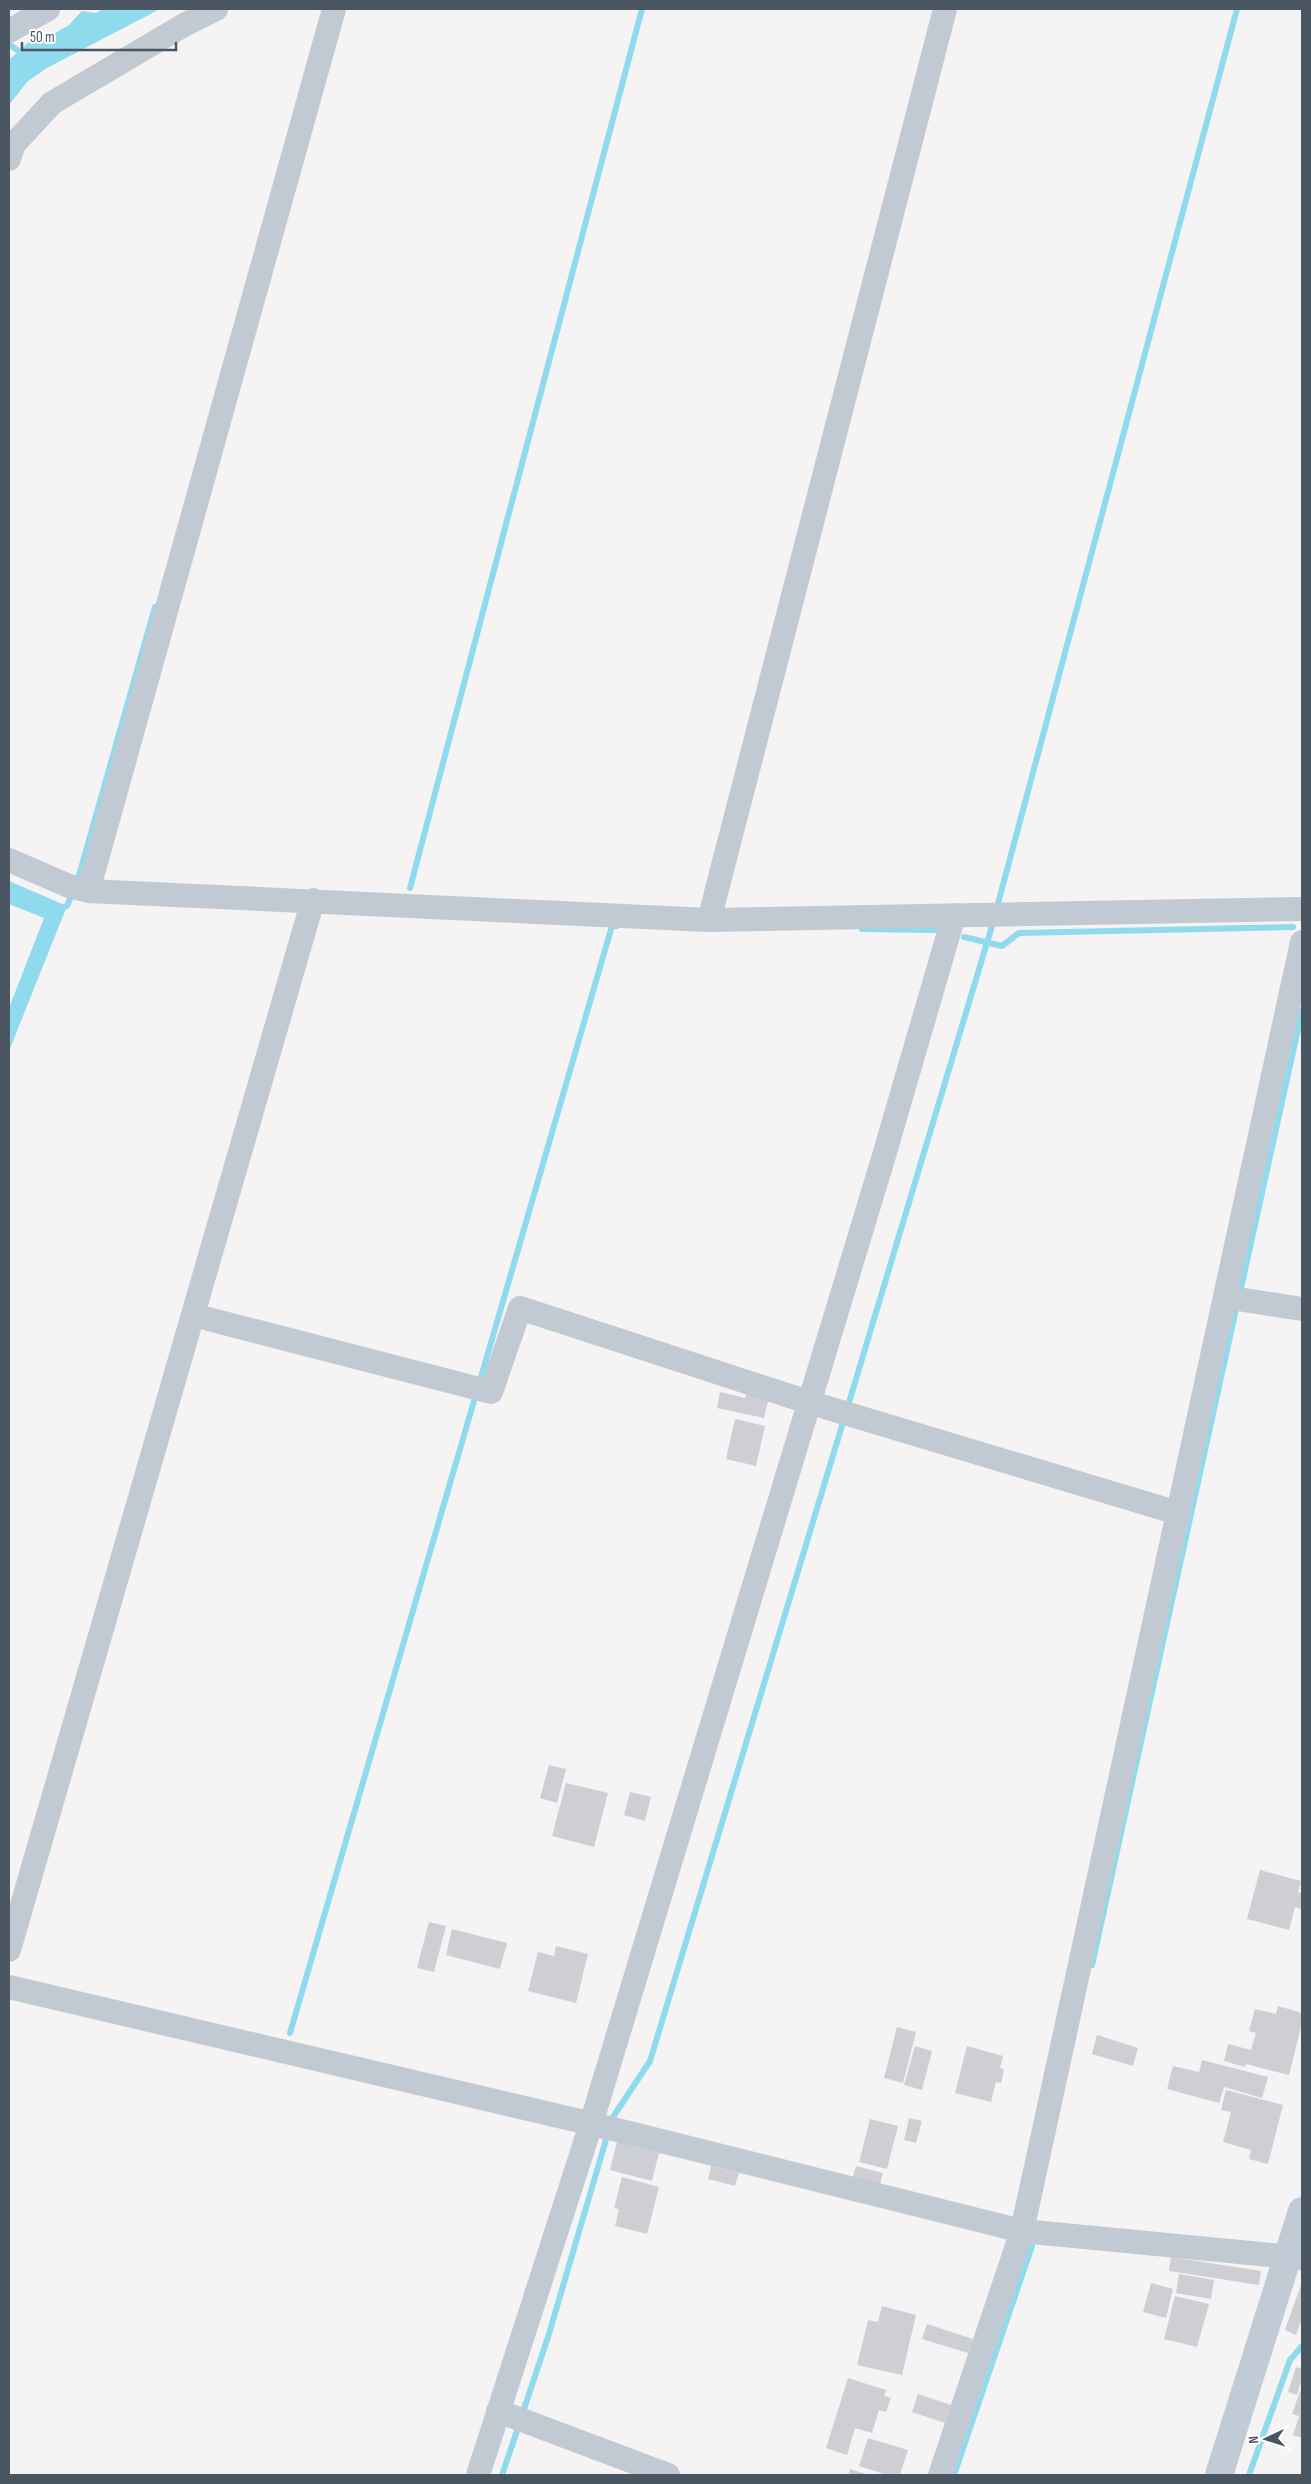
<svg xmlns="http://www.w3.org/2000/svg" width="1311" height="2484" font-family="'Sofia Sans Condensed',sans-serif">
  <rect width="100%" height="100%" fill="#f5f3f3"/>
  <path fill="#90daee" d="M103 9H160L45 69 27 82 9 105V60L32 39 43 40 69 25 82 11 96 13Z
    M9 881 67 906 9 1051V1008L44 918 9 904Z"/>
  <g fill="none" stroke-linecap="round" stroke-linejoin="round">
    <path stroke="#90daee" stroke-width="6" d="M10 45 23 54
      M410 888 642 9
      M60 910 67 906 78 879 155 607
      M862 929 935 930
      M964 937 1002 946 1019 933 1293 927
      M1241 1288 1302 1011
      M479 1384 612 926H617
      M847 1409 992 926 1237 9
      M1092 1965 1236 1309
      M290 2033 476 1394
      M611 2123 613 2117 650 2061 844 1419
      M522 2415 548 2337 608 2133
      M502 2475 519 2425
      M954 2475 1032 2246
      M1249 2475 1290 2360 1302 2346"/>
  </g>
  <path fill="#cdcfd5" d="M720 1392 745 1398 747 1392 769 1397 764 1418 717 1408Z
    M735 1419 765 1426 756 1466 726 1459Z
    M549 1765 566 1769 557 1803 540 1798Z
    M566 1783 608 1793 594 1847 552 1836Z
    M630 1792 651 1797 645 1821 624 1815Z
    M1260 1870 1301 1881 1298 1892 1302 1893V1909L1295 1907 1289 1930 1247 1919Z
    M429 1922 446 1926 434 1972 417 1968Z
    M452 1929 507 1943 500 1969 446 1955Z
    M556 1946 588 1954 576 2003 528 1991 538 1952 554 1956Z
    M1278 2006 1302 2013V2023L1289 2075 1246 2064 1245 2067 1224 2061 1228 2044 1251 2050 1256 2033 1249 2031 1255 2009 1276 2014Z
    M897 2027 916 2032 903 2083 884 2078Z
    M1097 2035 1138 2048 1133 2066 1092 2054Z
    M915 2046 932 2051 922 2090 904 2085Z
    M967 2046 1003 2056 1000 2068 1004 2069 1001 2083 996 2082 991 2102 955 2093Z
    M1202 2060 1268 2077 1262 2098 1224 2087 1219 2103 1167 2089 1173 2066 1199 2072Z
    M1226 2090 1283 2105 1268 2164 1249 2159 1251 2150 1223 2142 1231 2112 1221 2110Z
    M909 2118 922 2121 916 2143 904 2140Z
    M870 2119 898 2126 887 2169 859 2162Z
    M617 2142 659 2153 652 2181 610 2170Z
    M711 2166 739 2173 735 2186 708 2179Z
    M856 2166 883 2173 880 2184 853 2177Z
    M622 2177 659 2187 647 2234 615 2226 619 2209 614 2208Z
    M1171 2257 1261 2271 1259 2285 1169 2271Z
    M1179 2274 1214 2280 1211 2299 1176 2293Z
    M1302 2282V2318L1296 2335 1285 2330Z
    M1151 2283 1173 2289 1166 2318 1143 2312Z
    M1175 2296 1209 2304 1197 2347 1164 2339Z
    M882 2306 916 2315 902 2375 857 2365 868 2320 878 2322Z
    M927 2324 973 2339 968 2353 922 2339Z
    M1296 2367 1302 2369V2378L1297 2395 1288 2392Z
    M848 2378 886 2390 884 2396 891 2398 886 2412 879 2410 872 2433 855 2428 847 2455 826 2448Z
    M1302 2386V2438L1293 2435 1299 2416 1292 2414Z
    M918 2394 951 2405 945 2423 912 2412Z
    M868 2438 908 2450 900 2475H887L859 2466Z
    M850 2469 869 2475H848Z"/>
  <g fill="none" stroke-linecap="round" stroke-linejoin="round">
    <path stroke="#c1cad2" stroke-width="24" d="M9 31 48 9
      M9 159 14 144 52 103 184 25 216 9
      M9 860 69 886 88 891 709 920 1302 909
      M88 891 334 9
      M709 920 945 9
      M1225 1297 1302 1309
      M193 1315 491 1392 520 1308 808 1402 1178 1513
      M9 1950 313 900
      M9 1987 601 2126 1022 2231 1302 2258
      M498 2411 668 2475
      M478 2475 591 2124 883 1159 954 915
      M940 2475 1022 2231 1302 942"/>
    <path stroke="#c1cbd6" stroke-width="28" d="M1219 2475 1302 2211"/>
  </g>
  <rect width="1311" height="2484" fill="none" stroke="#4a5661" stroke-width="20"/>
  <g transform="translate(1266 2439) rotate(266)" stroke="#ffffff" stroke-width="4" paint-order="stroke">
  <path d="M0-4L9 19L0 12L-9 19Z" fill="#4a5661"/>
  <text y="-8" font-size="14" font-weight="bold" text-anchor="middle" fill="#4a5661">N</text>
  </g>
  <path d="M22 42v8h154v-8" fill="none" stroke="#4a5661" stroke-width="2.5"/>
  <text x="30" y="42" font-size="15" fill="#4a5661" stroke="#ffffff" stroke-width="4" paint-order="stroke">50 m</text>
</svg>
